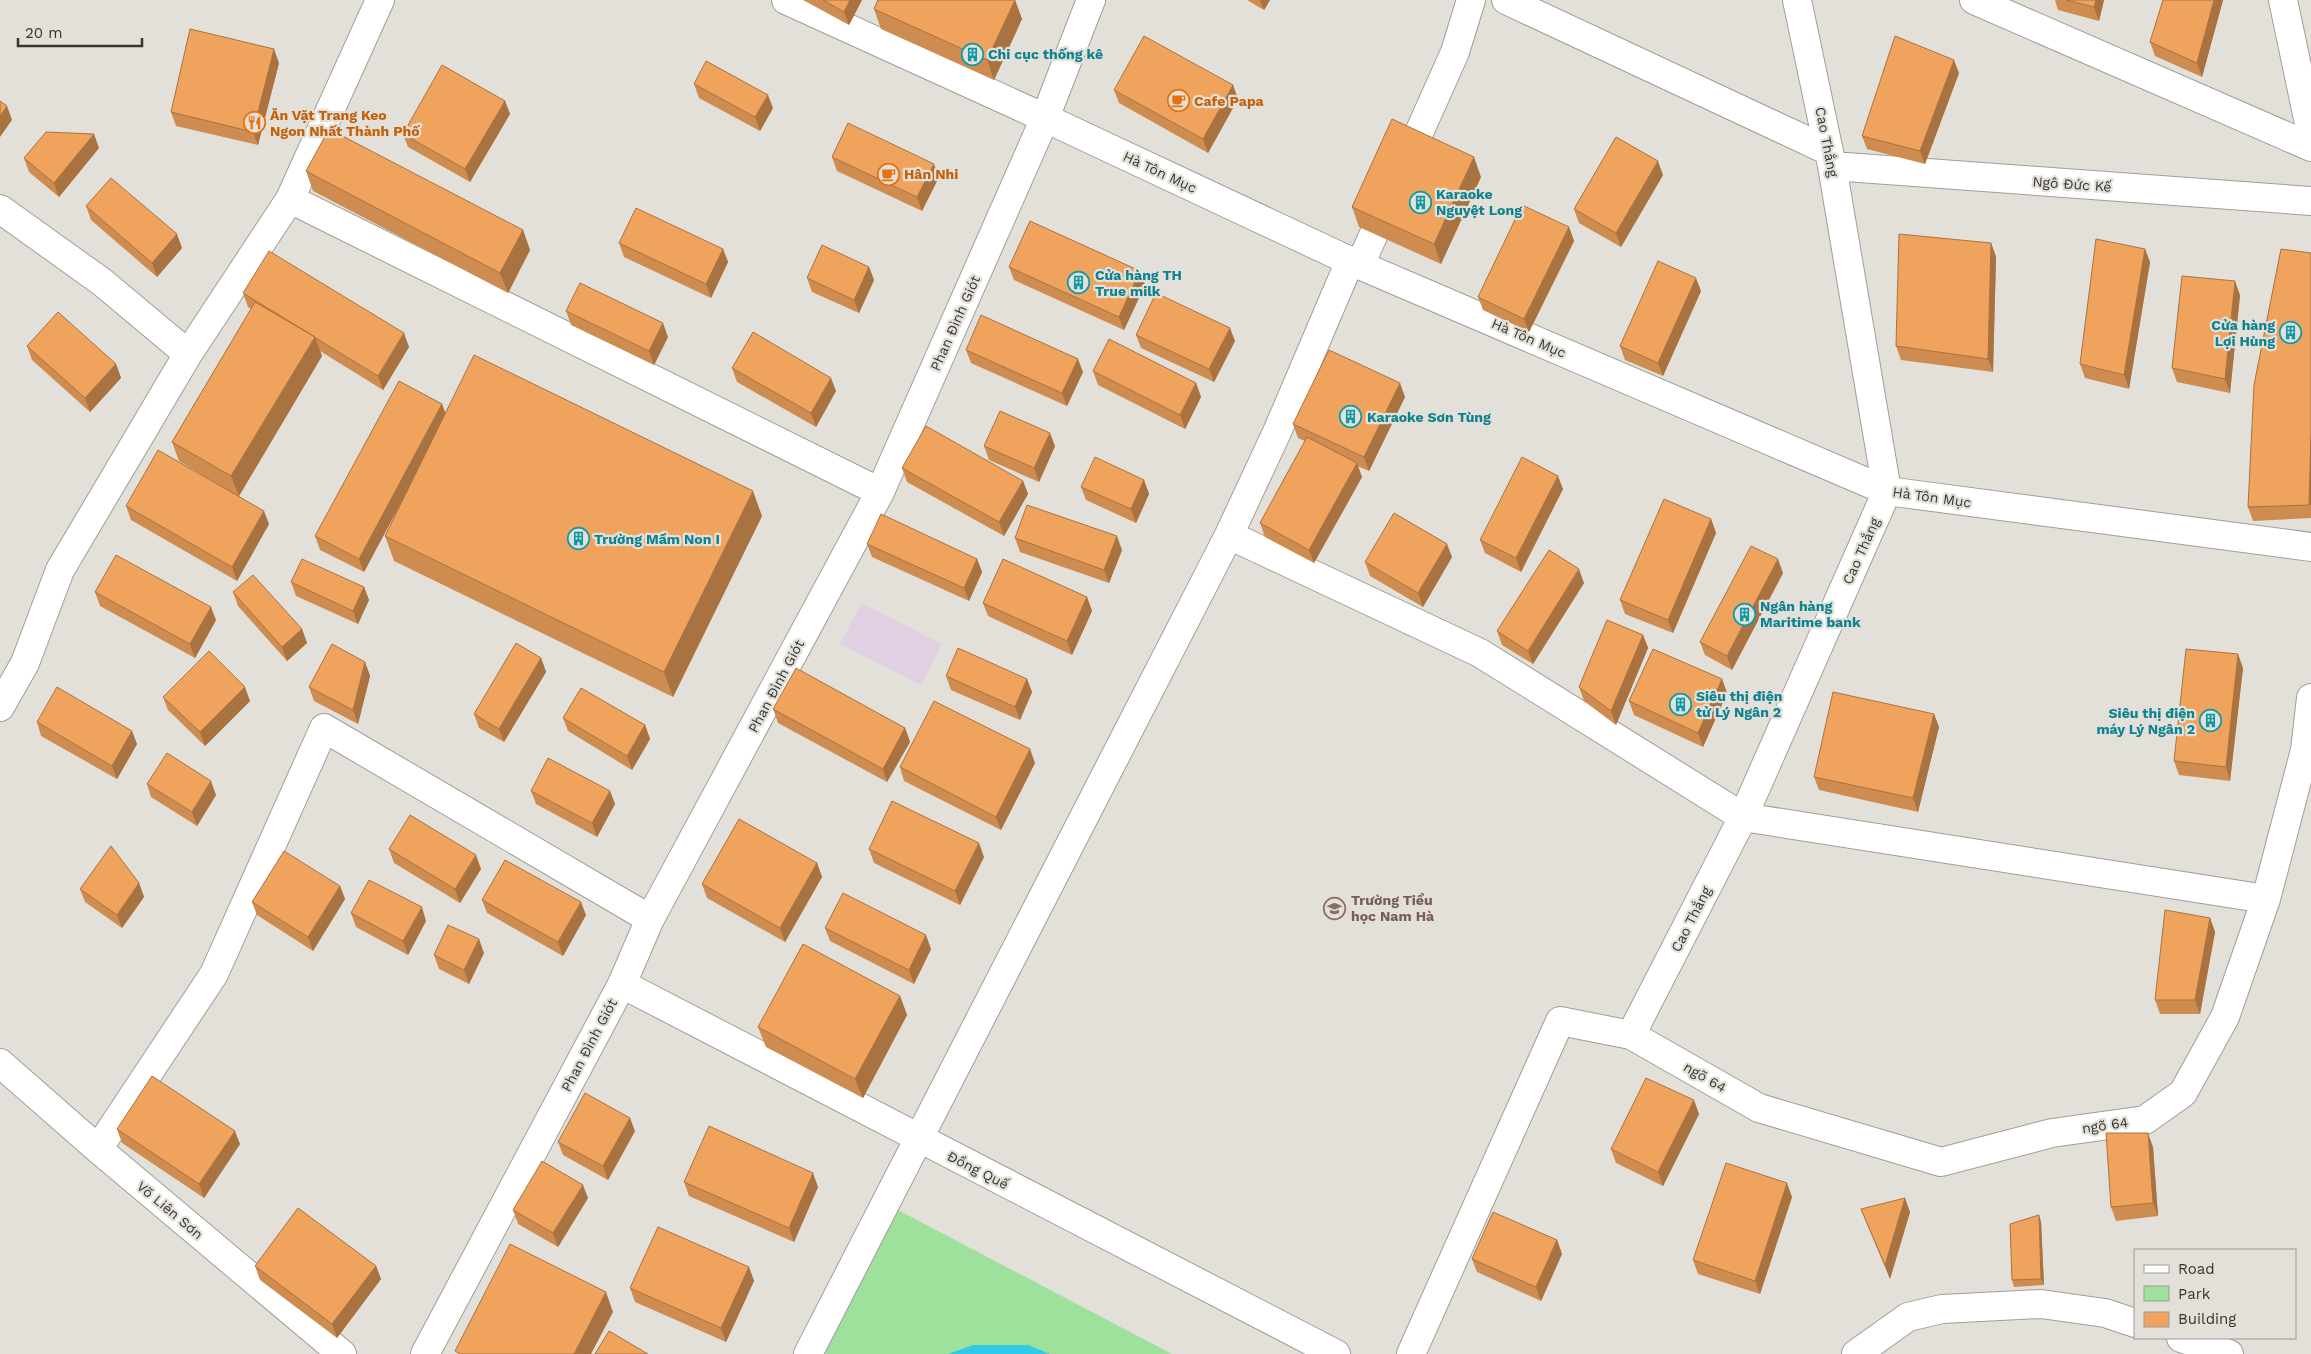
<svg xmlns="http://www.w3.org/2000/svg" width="2311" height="1354" font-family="'Work Sans',sans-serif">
  <rect width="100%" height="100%" fill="#e2e0d8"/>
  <path fill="#e1d0e2" d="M861 603 942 644 921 685 840 644Z"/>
  <path fill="#9de19c" d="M896 1209 1172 1354H814Z"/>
  <path fill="#31cbe5" d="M973 1345H1028L1050 1354H948Z"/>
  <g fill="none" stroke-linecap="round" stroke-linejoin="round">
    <defs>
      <path id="street" d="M786 0 1045 118
        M1506 0 1829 151
        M1974 0 2311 147
        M2283 0 2311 133
        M1832 166 2311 201
        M290 199 880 492
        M0 209 102 282 188 354
        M1360 265 1455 52 1471 0
        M1229 535 1480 653 1743 817 2266 899
        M0 707 25 663 60 570 188 354 290 199 380 0
        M622 984 1336 1354
        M1631 1035 1743 817 1887 491 1832 166 1797 0
        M0 1063 98 1149 342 1354
        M98 1149 214 974 324 728 650 919
        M2181 1338 2229 1354
        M808 1354 1229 535 1277 432 1350 261
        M1411 1354 1560 1021 1631 1035 1759 1108 1941 1162 2052 1133 2145 1120 2183 1093 2225 1017 2266 899 2305 750 2311 698
        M1856 1354 1908 1317 1942 1309 2041 1304 2105 1313 2135 1323"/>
      <path id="secondary" d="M1045 118 1350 261 1887 491 2311 547
        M425 1354 622 984 650 919 880 492 1045 118 1091 0"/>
    </defs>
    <use href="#street" stroke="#a09e97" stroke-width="30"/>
    <use href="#secondary" stroke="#a09e97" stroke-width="30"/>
    <use href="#street" stroke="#fff" stroke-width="28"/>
    <use href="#secondary" stroke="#fff" stroke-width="28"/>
  </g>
  <path fill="#ce8c50" d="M803 0H862L849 25Z
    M878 0H1015L1022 19 994 80 881 29 874 9Z
    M1247 0H1270L1264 10Z
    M2055 0H2104L2099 21 2058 10Z
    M2163 0H2223L2202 77 2155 56 2150 42Z
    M279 63 258 145 176 126 171 112Z
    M1959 73 1925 164 1867 149 1862 136Z
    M694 84 773 108 760 131 699 98Z
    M1233 85 1238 99 1208 153 1119 103 1114 90Z
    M505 101 510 114 470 182 408 147 403 134Z
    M99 148 59 197 29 172 24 158Z
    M832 157 939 177 922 211 837 171Z
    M306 171 523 230 530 250 508 293 313 191Z
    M1663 175 1621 247 1579 223 1574 209Z
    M1481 177 1441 264 1359 227 1352 207Z
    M86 206 182 248 157 277 91 220Z
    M1569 227 1574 241 1529 332 1483 310 1478 297Z
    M619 243 723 249 728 262 711 298 624 257Z
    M1991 243 1996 257 1993 372 1901 360 1896 346Z
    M2145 249 2150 262 2129 389 2085 378 2080 364Z
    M2311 253V518L2253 521 2248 507Z
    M869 267 874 280 859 313 812 292 807 278Z
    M1009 267 1140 271 1145 285 1124 330 1014 280Z
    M1701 291 1663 376 1625 360 1620 346Z
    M243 293 409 347 383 390 320 351 322 356 239 496 269 524 237 581 131 520 126 506 227 490 179 461 172 442 251 309 248 307Z
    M2240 295 2230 393 2177 382 2172 368Z
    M566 311 668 337 654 365 571 325Z
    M1136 335 1235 341 1214 382 1141 348Z
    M27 346 116 364 121 378 90 412 32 360Z
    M966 350 1083 372 1067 406 971 363Z
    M732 368 836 391 816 427 737 382Z
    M1093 371 1196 383 1201 397 1185 429 1098 385Z
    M1405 397 1369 471 1357 466 1362 477 1314 563 1265 537 1260 523 1305 441 1298 438 1293 424Z
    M442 404 445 414 762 516 673 697 394 561 385 536 409 487 364 572 320 550 315 536Z
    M984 446H1055L1039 482 989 460Z
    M902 468 1023 481 1028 494 1004 536 907 482Z
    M1144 480 1149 494 1136 523 1086 500 1081 487Z
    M1563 489 1521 572 1485 553 1480 540Z
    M1711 519 1716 533 1673 633 1625 614 1620 600Z
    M1015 538 1122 550 1109 583 1020 552Z
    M867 544 977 559 982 572 969 601 872 557Z
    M1452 557 1423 607 1370 576 1365 562Z
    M1783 573 1732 670 1705 655 1700 642Z
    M291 582 364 587 369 600 358 624 296 596Z
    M1584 583 1533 664 1502 645 1497 631Z
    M95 592 216 620 195 658 100 606Z
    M233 592 302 629 307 643 287 661 238 606Z
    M1087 597 1092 611 1072 655 988 616 983 603Z
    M1643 635 1648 648 1616 725 1584 701 1579 687Z
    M541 658 546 672 504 742 479 728 474 714Z
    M365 662 370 676 358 724 314 701 309 687Z
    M2243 668 2230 781 2179 775 2174 761Z
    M946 676 1027 679 1032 692 1020 720 951 690Z
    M1722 679 1727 693 1703 747 1634 715 1629 701Z
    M163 697 250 701 205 746 168 710Z
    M773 709 905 728 910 742 887 782 778 723Z
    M1934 714 1939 727 1918 812 1819 790 1814 777Z
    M563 718 645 725 650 739 632 770 568 731Z
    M37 722 137 744 117 779 41 736Z
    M1035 763 1001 830 904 781 900 767Z
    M147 784 216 795 197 826 151 797Z
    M531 791H610L615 804 597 837 536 804Z
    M389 849 481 869 460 903 394 863Z
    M869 849 984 857 960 905 874 863Z
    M817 863 822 877 785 942 707 898 702 884Z
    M139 883 144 897 122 928 85 902 80 889Z
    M340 886 345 899 313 951 257 915 252 902Z
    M482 900 586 915 563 956 487 913Z
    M351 913 426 921 408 955 356 927Z
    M2210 918 2215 932 2200 1014H2160L2155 1000Z
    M825 928 931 949 914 984 830 941Z
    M484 953 469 984 439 969 434 955Z
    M900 996 907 1015 863 1098 766 1047 758 1027Z
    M1699 1114 1663 1186 1616 1163 1611 1149Z
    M117 1129 240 1144 204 1198 122 1143Z
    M635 1131 608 1180 563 1155 558 1142Z
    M2153 1147 2158 1216 2116 1221 2111 1207Z
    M684 1182 818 1187 794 1242 689 1196Z
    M1792 1197 1760 1294 1698 1274 1693 1260Z
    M588 1198 558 1247 518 1224 513 1210Z
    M1861 1209 1910 1212 1890 1279 1866 1222Z
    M2039 1215 2041 1222 2044 1285 2014 1287 2012 1280Z
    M1557 1240 1562 1254 1541 1301 1477 1272 1472 1259Z
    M255 1266H376L381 1279 337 1338 260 1280Z
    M749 1267 754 1281 726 1342 635 1302 630 1288Z"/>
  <path fill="#a87241" d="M850 0H862L849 25 844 12Z
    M1015 0 1022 19 994 80 987 60Z
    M1260 0H1270L1264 10Z
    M2096 0H2104L2099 21 2094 7Z
    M2214 0H2223L2202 77 2197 63Z
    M274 49 279 63 258 145 253 132Z
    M1954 60 1959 73 1925 164 1920 151Z
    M1233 85 1238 99 1208 153 1203 139Z
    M768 95 773 108 760 131 755 117Z
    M505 101 510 114 470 182 465 169Z
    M7 106 12 120 0 137V116Z
    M94 134 99 148 59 197 54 183Z
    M1474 157 1481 177 1441 264 1434 244Z
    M1658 161 1663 175 1621 247 1616 233Z
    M934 164 939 177 922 211 917 197Z
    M1569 227 1574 241 1529 332 1524 319Z
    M523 230 530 250 508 293 500 273Z
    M177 234 182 248 157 277 152 263Z
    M1991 243 1996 257 1993 372 1988 359Z
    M723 249 728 262 711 298 706 284Z
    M2145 249 2150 262 2129 389 2124 375Z
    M869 267 874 280 859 313 854 300Z
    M1140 271 1145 285 1124 330 1119 317Z
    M1696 278 1701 291 1663 376 1658 363Z
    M2235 281 2240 295 2230 393 2225 379Z
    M663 323 668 337 654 365 649 351Z
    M1230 328 1235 341 1214 382 1209 369Z
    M404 333 409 347 383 390 378 376Z
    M315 337 322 356 239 496 231 476Z
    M1078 359 1083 372 1067 406 1062 393Z
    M116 364 121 378 90 412 85 398Z
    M831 378 836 391 816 427 811 413Z
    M1196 383 1201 397 1185 429 1180 415Z
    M1400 383 1405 397 1369 471 1364 457Z
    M442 404 447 417 364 572 359 559Z
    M2311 431V505H2309L2311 509 2309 505Z
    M1050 433 1055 446 1039 482 1034 468Z
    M1357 463 1362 477 1314 563 1309 550Z
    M1558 476 1563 489 1521 572 1516 558Z
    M1144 480 1149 494 1136 523 1131 509Z
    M1023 481 1028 494 1004 536 999 522Z
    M753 491 762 516 673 697 664 672Z
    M264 511 269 524 237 581 232 567Z
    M1711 519 1716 533 1673 633 1668 620Z
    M1117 536 1122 550 1109 583 1104 570Z
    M1447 544 1452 557 1423 607 1418 593Z
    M977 559 982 572 969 601 964 588Z
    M1778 559 1783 573 1732 670 1727 656Z
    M1579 569 1584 583 1533 664 1528 651Z
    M364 587 369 600 358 624 353 611Z
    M1087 597 1092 611 1072 655 1067 641Z
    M211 607 216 620 195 658 190 644Z
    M302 629 307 643 287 661 282 647Z
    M1643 635 1648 648 1616 725 1611 711Z
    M2238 654 2243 668 2230 781 2226 767Z
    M541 658 546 672 504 742 499 729Z
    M365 662 370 676 358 724 353 710Z
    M1027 679 1032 692 1020 720 1015 707Z
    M1722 679 1727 693 1703 747 1698 733Z
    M245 687 250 701 205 746 200 732Z
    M1934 714 1939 727 1918 812 1913 798Z
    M645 725 650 739 632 770 627 756Z
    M905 728 910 742 887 782 883 769Z
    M132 731 137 744 117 779 112 766Z
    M1030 749 1035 763 1001 830 996 817Z
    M211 781 216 795 197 826 192 812Z
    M610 791 615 804 597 837 592 823Z
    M979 843 984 857 960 905 955 891Z
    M476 855 481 869 460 903 455 889Z
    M817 863 822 877 785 942 780 928Z
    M139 883 144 897 122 928 117 915Z
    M340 886 345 899 313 951 308 937Z
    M581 902 586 915 563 956 558 942Z
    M422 907 426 921 408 955 403 941Z
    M2210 918 2215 932 2200 1014 2195 1000Z
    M926 935 931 949 914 984 909 970Z
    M479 939 484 953 469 984 464 970Z
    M900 996 907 1015 863 1098 855 1079Z
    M1694 1100 1699 1114 1663 1186 1658 1172Z
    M630 1118 635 1131 608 1180 603 1166Z
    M235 1131 240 1144 204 1198 199 1184Z
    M2148 1133 2153 1147 2158 1216 2153 1203Z
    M813 1173 818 1187 794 1242 789 1228Z
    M1787 1183 1792 1197 1760 1294 1755 1281Z
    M583 1185 588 1198 558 1247 553 1233Z
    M1905 1198 1910 1212 1890 1279 1885 1265Z
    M2039 1215 2041 1222 2044 1285 2041 1279Z
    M1557 1240 1562 1254 1541 1301 1536 1287Z
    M376 1266 381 1279 337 1338 332 1324Z
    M749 1267 754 1281 726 1342 721 1328Z
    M606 1292 613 1312 591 1354H574Z"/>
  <path fill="#f0a35d" stroke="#a87241" d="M823 0H850L844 12Z
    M878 0H1015L987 60 874 9Z
    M2066 0H2096L2094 7Z
    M2163 0H2214L2197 63 2150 42Z
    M190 29 274 49 253 132 171 112Z
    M1144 36 1233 85 1203 139 1114 90Z
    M1895 36 1954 60 1920 151 1862 136Z
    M706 61 768 95 755 117 694 84Z
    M442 65 505 101 465 169 403 134Z
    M0 101 7 106 0 116Z
    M1392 119 1474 157 1434 244 1352 207Z
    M848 123 934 164 917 197 832 157Z
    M329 129 523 230 500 273 306 171Z
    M46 132 94 134 54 183 24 158Z
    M1616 137 1658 161 1616 233 1574 209Z
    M111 178 177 234 152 263 86 206Z
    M1522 205 1569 227 1524 319 1478 297Z
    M636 208 723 249 706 284 619 243Z
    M1030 221 1140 271 1119 317 1009 267Z
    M1899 234 1991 243 1988 359 1896 346Z
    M2096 239 2145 249 2124 375 2080 364Z
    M822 245 869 267 854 300 807 278Z
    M2281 249 2311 253V431L2309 505 2248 507 2254 385Z
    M269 251 404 333 378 376 314 337H315L243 293Z
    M1658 261 1696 278 1658 363 1620 346Z
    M2182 276 2235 281 2225 379 2172 368Z
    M580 283 663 323 649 351 566 311Z
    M1156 293 1230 328 1209 369 1136 335Z
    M255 302 315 337 231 476 172 442Z
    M58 312 116 364 85 398 27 346Z
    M981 315 1078 359 1062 393 966 350Z
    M753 332 831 378 811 413 732 368Z
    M1109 339 1196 383 1180 415 1093 371Z
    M1329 350 1400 383 1364 457 1293 424Z
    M474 355 753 491 664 672 385 536Z
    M399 381 442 404 359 559 315 536Z
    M1000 411 1050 433 1034 468 984 446Z
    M926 426 1023 481 999 522 902 468Z
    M1307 437 1357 463 1309 550 1260 523Z
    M158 450 264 511 232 567 126 506Z
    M1095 457 1144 480 1131 509 1081 487Z
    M1522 457 1558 476 1516 558 1480 540Z
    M1664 499 1711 519 1668 620 1620 600Z
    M1027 505 1117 536 1104 570 1015 538Z
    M1394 513 1447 544 1418 593 1365 562Z
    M881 514 977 559 964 588 867 544Z
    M1751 546 1778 559 1727 656 1700 642Z
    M1549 550 1579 569 1528 651 1497 631Z
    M116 555 211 607 190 644 95 592Z
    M302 559 364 587 353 611 291 582Z
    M1003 559 1087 597 1067 641 983 603Z
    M253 575 302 629 282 647 233 592Z
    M1607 620 1643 635 1611 711 1579 687Z
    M516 643 541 658 499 729 474 714Z
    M332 644 365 662 353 710 309 687Z
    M958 648 1027 679 1015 707 946 676Z
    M1653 649 1722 679 1698 733 1629 701Z
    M2186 649 2238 654 2226 767 2174 761Z
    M209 651 245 687 200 732 163 697Z
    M796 668 905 728 883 769 773 709Z
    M57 687 132 731 112 766 37 722Z
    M581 688 645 725 627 756 563 718Z
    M1833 692 1934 714 1913 798 1814 777Z
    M934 701 1030 749 996 817 900 767Z
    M167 753 211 781 192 812 147 784Z
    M548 758 610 791 592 823 531 791Z
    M892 801 979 843 955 891 869 849Z
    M410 815 476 855 455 889 389 849Z
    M739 819 817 863 780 928 702 884Z
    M111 846 139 883 117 915 80 889Z
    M284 851 340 886 308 937 252 902Z
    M505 860 581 902 558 942 482 900Z
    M369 880 422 907 403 941 351 913Z
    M843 893 926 935 909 970 825 928Z
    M2165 910 2210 918 2195 1000H2155Z
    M448 925 479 939 464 970 434 955Z
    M803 944 900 996 855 1079 758 1027Z
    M152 1076 235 1131 199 1184 117 1129Z
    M1646 1078 1694 1100 1658 1172 1611 1149Z
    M585 1093 630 1118 603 1166 558 1142Z
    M709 1126 813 1173 789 1228 684 1182Z
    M2106 1133H2148L2153 1203 2111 1207Z
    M542 1161 583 1185 553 1233 513 1210Z
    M1726 1163 1787 1183 1755 1281 1693 1260Z
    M1905 1198 1885 1265 1861 1209Z
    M298 1208 376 1266 332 1324 255 1266Z
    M1493 1212 1557 1240 1536 1287 1472 1259Z
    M2039 1215 2041 1279 2012 1280 2010 1224Z
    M658 1227 749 1267 721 1328 630 1288Z
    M510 1244 606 1292 574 1354H460L455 1351Z
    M609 1331 648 1354H595Z"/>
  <defs>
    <symbol id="building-ring" viewBox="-11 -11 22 22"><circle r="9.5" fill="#e2e0d8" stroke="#0f9aa8" stroke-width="1.5"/><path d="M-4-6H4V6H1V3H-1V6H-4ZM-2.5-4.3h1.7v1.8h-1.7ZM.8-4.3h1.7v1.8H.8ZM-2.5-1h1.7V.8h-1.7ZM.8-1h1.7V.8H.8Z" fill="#0f9aa8"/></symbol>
    <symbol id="cafe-ring" viewBox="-11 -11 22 22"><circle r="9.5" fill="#e2e0d8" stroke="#e8710a" stroke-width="1.5"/><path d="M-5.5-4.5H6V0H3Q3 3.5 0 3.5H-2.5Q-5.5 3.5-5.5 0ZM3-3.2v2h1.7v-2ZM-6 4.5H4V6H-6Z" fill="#e8710a"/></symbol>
    <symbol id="restaurant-ring" viewBox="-11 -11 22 22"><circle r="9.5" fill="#e2e0d8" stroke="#e8710a" stroke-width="1.5"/><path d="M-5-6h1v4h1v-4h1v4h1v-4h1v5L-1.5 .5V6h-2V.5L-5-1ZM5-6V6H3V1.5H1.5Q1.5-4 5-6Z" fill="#e8710a"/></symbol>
    <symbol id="school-ring" viewBox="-11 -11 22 22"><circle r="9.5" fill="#e2e0d8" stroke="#8d6e63" stroke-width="1.5"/><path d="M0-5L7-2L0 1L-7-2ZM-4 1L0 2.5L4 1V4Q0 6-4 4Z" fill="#8d6e63"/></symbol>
  </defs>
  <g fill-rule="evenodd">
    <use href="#building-ring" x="960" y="42" width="25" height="25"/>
    <use href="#cafe-ring" x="1166" y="88" width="25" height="25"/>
    <use href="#restaurant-ring" x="242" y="110" width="25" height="25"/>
    <use href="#cafe-ring" x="876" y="162" width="25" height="25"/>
    <use href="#building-ring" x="1408" y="190" width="25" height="25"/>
    <use href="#building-ring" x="1066" y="270" width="25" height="25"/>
    <use href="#building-ring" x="2278" y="320" width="25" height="25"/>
    <use href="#building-ring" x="1338" y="404" width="25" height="25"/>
    <use href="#building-ring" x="566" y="526" width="25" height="25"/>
    <use href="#building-ring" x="1732" y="602" width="25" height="25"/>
    <use href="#building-ring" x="1668" y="692" width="25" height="25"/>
    <use href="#building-ring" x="2198" y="708" width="25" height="25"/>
    <use href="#school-ring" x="1322" y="896" width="25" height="25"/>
  </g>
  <g text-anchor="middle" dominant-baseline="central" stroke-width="4.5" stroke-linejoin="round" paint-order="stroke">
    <g font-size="14" font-weight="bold" fill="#0d838f" stroke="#e2e0d8" text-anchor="start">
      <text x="988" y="54">Chi cục thống kê</text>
      <text x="1436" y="194">Karaoke<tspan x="1436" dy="16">Nguyệt Long</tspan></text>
      <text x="1095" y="275">Cửa hàng TH<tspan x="1095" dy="16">True milk</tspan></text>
      <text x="2275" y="325" text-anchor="end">Cửa hàng<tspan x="2275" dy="16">Lợi Hùng</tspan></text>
      <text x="1367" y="417">Karaoke Sơn Tùng</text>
      <text x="594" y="539">Trường Mầm Non I</text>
      <text x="1760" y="606">Ngân hàng<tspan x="1760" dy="16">Maritime bank</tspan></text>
      <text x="1696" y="696">Siêu thị điện<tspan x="1696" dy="16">tử Lý Ngân 2</tspan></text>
      <text x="2195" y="713" text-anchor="end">Siêu thị điện<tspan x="2195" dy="16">máy Lý Ngân 2</tspan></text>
    </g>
    <g font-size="14" font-weight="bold" fill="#c56008" stroke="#e2e0d8" text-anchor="start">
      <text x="1194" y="101">Cafe Papa</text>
      <text x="270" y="115">Ăn Vặt Trang Keo<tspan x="270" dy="16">Ngon Nhất Thành Phố</tspan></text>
      <text x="904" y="174">Hân Nhi</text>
    </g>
    <g font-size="14" fill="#353531" stroke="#e2e0d8">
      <text transform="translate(1827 142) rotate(79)">Cao Thắng</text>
      <text transform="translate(1160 172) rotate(25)">Hà Tôn Mục</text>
      <text transform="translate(2072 184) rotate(4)">Ngô Đức Kế</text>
      <text transform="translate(955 323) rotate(-66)">Phan Đình Giót</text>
      <text transform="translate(1529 338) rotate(23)">Hà Tôn Mục</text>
      <text transform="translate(1932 497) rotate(8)">Hà Tôn Mục</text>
      <text transform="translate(1861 551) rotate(-66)">Cao Thắng</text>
      <text transform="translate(776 686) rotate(-62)">Phan Đình Giót</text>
      <text transform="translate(1691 919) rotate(-63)">Cao Thắng</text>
      <text transform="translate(589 1045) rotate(-62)">Phan Đình Giót</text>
      <text transform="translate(1705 1077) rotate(30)">ngõ 64</text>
      <text transform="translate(2105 1125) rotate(-8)">ngõ 64</text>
      <text transform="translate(978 1170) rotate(27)">Đồng Quế</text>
      <text transform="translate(170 1210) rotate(40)">Võ Liên Sơn</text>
    </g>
    <g font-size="14" font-weight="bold" fill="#785e54" stroke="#e2e0d8" text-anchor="start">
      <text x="1351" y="900">Trường Tiểu<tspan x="1351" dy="16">học Nam Hà</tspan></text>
    </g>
  </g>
  <rect x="2134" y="1249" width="162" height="90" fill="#e2e0d8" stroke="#9d9c95"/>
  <rect x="2144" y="1265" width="25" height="8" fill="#ffffff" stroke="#9d9c95"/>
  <text x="2178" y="1274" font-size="15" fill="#353531">Road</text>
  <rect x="2144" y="1286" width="25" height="15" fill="#9de19c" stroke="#9d9c95"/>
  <text x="2178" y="1299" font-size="15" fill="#353531">Park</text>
  <rect x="2144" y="1312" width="25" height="15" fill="#f0a35d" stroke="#9d9c95"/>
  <text x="2178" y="1324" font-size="15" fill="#353531">Building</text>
  <path d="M18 38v8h124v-8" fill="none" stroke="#353531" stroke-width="2.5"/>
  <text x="25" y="38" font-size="15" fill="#353531" stroke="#e2e0d8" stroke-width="4" paint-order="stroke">20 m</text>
</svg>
